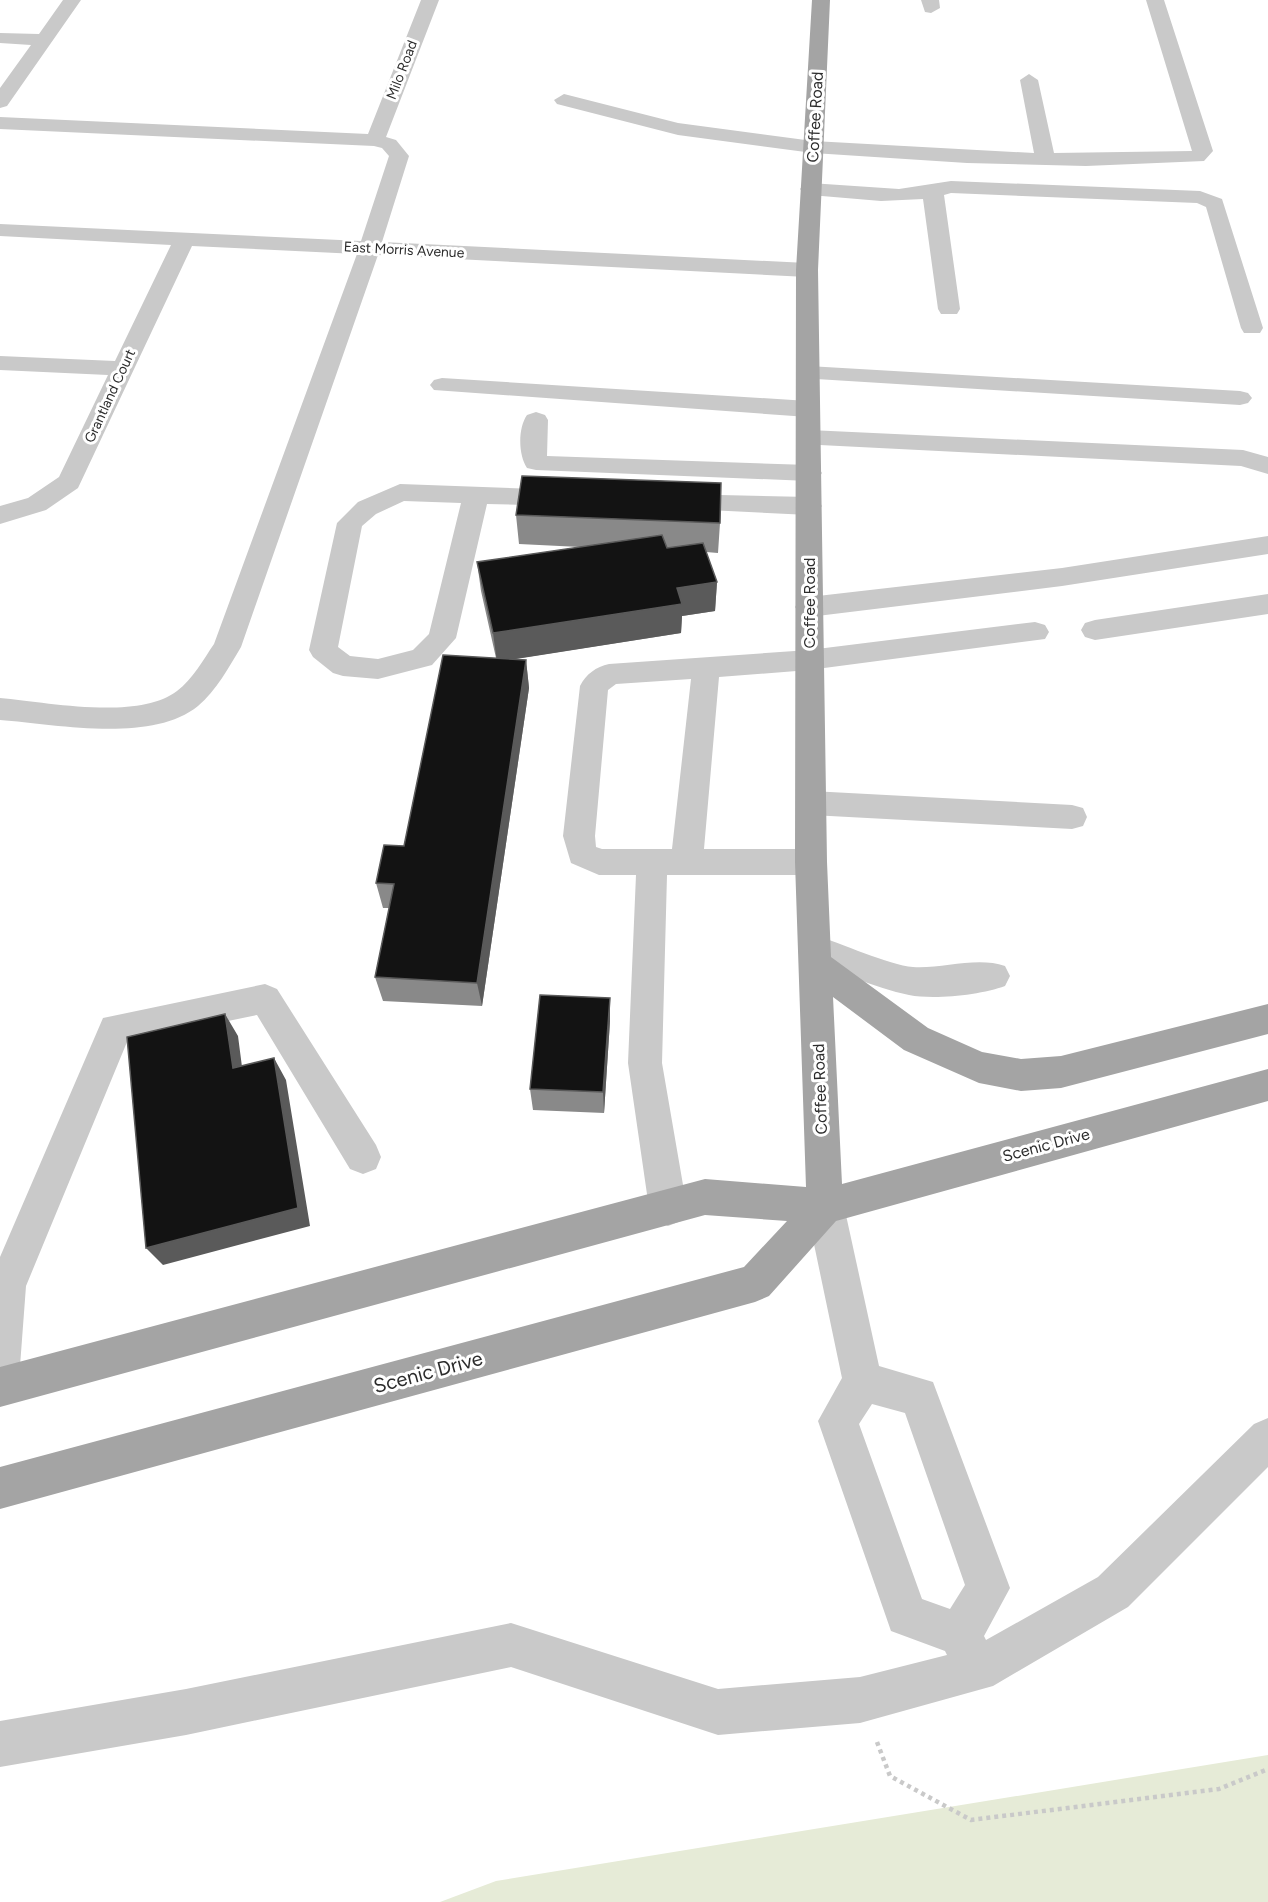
<svg xmlns="http://www.w3.org/2000/svg" width="1268" height="1902" font-family="Figtree,sans-serif">
  <rect width="100%" height="100%" fill="#fff"/>
  <path fill="#e6ebd7" d="M1268 1755V1902H440L496 1881Z"/>
  <g fill="none" stroke-linecap="round" stroke-linejoin="round">
    <path stroke="#c9c9c9" stroke-width="4.5" stroke-dasharray="4 4" stroke-linecap="butt" d="M877 1742 890 1776 971 1820 1219 1789 1268 1769"/>
    <path fill="#c9c9c9" fill-rule="evenodd" d="M63 0H81L7 106 0 108V88L31 45 0 43V33L39 34Z
      M421 0H439L386 137 396 140 409 156 382 242 807 263 815 265 818 270 815 275 807 277 378 255 241 647C229 667 216 691 198 706 151 744 55 724 0 720V698C46 702 138 721 177 691 193 679 203 660 214 644L357 254 192 246 78 488 46 510 0 524V506L28 498 59 477 108 375 0 370V356L115 361 171 245 0 236V224L361 241 389 156 382 148 374 146 0 129V117L368 134Z
      M921 0H939L940 8 931 13 925 12Z
      M1146 0H1164L1213 151 1204 161 1086 166 967 163 813 153 678 135 557 104 554 100 564 94 678 123 813 141 1034 153 1020 80 1029 74 1038 80 1054 153 1192 151Z
      M951 181 1200 191 1222 199 1263 328 1260 333H1244L1241 328 1206 207 1197 203 951 193 944 195 960 309 957 314H941L938 309 923 199 881 201 810 195 803 193 800 189 803 185 810 183 899 189Z
      M808 366 1240 391 1248 393 1252 398 1248 403 1240 405 800 378 796 373 800 368Z
      M442 378 808 401 817 404 820 409 817 414 808 417 434 390 430 385 434 380Z
      M536 412 545 415 548 420 547 456 809 465 818 467 822 473 818 479 809 481 536 470 527 468C518 454 518 428 527 415Z
      M809 430 1243 450 1268 457V474L1241 466 800 444 797 438 800 432Z
      M400 484 564 490 573 492 577 498 573 504 564 506 487 504 456 638 432 665 378 679 343 676 333 673 313 657 309 650 337 523 358 502ZM404 501 461 503 429 634 413 650 378 659 350 656 338 647 362 526 376 514Z
      M676 494 809 497 818 500 822 506 818 512 809 515 667 508 663 502 667 496Z
      M1268 536V554L1062 586 809 617 799 614 795 607 799 600 809 597 1062 568Z
      M1268 594V614L1095 640 1085 637 1081 630 1085 623 1095 620Z
      M1035 622 1045 625 1049 632 1045 639 809 670 719 677 704 849H811L822 853 827 862 822 871 811 875H667L662 1063 687 1208 681 1221 668 1226 655 1221 649 1208 628 1063 636 875H599L571 863 563 836 580 686C586 674 596 667 609 664L809 650ZM691 679 672 849H602L596 847 595 836 608 690 616 684Z
      M811 791 1072 805 1083 808 1087 817 1083 826 1072 829 811 815 800 812 796 803 800 794Z
      M815 935C840 943 889 965 913 967 942 969 977 956 1005 966L1010 976 1005 986C981 995 934 1000 909 995 875 988 836 970 803 959L799 949 803 939Z
      M265 984 277 989 376 1145 381 1157 376 1169 363 1174 350 1169 257 1015 127 1042 26 1286 20 1366 14 1380 0 1386V1257L103 1018Z
      M825 1188 838 1193 844 1206 879 1366 933 1382 1010 1588 984 1636 986 1640 1098 1577 1254 1424 1268 1418V1467L1128 1607 993 1686 860 1723 718 1735 511 1667 186 1735 0 1767V1721L186 1689 511 1623 718 1689 860 1677 947 1655 945 1651 891 1631 818 1421 842 1378 806 1206 812 1193ZM872 1404 905 1413 965 1585 950 1609 922 1599 859 1424Z"/>
    <path fill="#a4a4a4" fill-rule="evenodd" d="M812 0H830L818 270 827 862 831 957 928 1028 982 1052 1021 1059 1061 1056 1268 1004V1034L1061 1088 1021 1091 979 1083 904 1050 833 997 842 1184 1268 1069V1101L836 1221 769 1296 755 1302 0 1509V1467L744 1267 787 1221 705 1215 0 1407V1367L705 1179 806 1187 795 862 796 270Z"/>
  </g>
  <path fill="#898989" d="M516 515 720 523 718 553 706 552 717 582 715 611 682 616 681 633 514 659 526 660 529 688 482 1006 383 1001 375 977 389 908H383L376 883 404 846 496 658 481 591 477 562 580 547 519 544Z
    M610 998V1021L604 1113 533 1110 530 1089Z"/>
  <path fill="#5a5a5a" d="M717 582 715 611 682 616 681 633 497 662 493 633 677 588Z
    M526 660 529 688 482 1006 477 983Z
    M610 998V1021L604 1113 603 1092Z
    M225 1014 238 1036 245 1090 233 1068Z
    M274 1058 286 1080 310 1226 163 1265 146 1248Z"/>
  <path fill="#131313" stroke="#5a5a5a" stroke-width="1.5" d="M522 476 721 483 720 523 516 515Z
    M662 535 667 548 703 543 717 582 677 588 682 604 493 633 477 562Z
    M443 655 526 660 477 983 375 977 394 884 376 883 384 845 404 846Z
    M540 995 610 998 603 1092 530 1089Z
    M225 1014 233 1068 274 1058 298 1208 146 1248 127 1037Z"/>
  <g text-anchor="middle" dominant-baseline="central" stroke-width="6" stroke-linejoin="round" paint-order="stroke">
    <g font-size="14" fill="#2c2c2c" stroke="#fff">
      <text transform="translate(402 70) rotate(-69)">Milo Road</text>
      <text transform="translate(404 250) rotate(3)">East Morris Avenue</text>
      <text transform="translate(110 396) rotate(-65)">Grantland Court</text>
    </g>
    <g font-size="16" fill="#2c2c2c" stroke="#fff">
      <text transform="translate(815 117) rotate(-87)">Coffee Road</text>
      <text transform="translate(809 603) rotate(-90)">Coffee Road</text>
      <text transform="translate(820 1089) rotate(-92)">Coffee Road</text>
      <text transform="translate(1046 1145) rotate(-15)">Scenic Drive</text>
    </g>
    <g font-size="20" fill="#2c2c2c" stroke="#fff">
      <text transform="translate(428 1372) rotate(-15)">Scenic Drive</text>
    </g>
  </g>
</svg>
